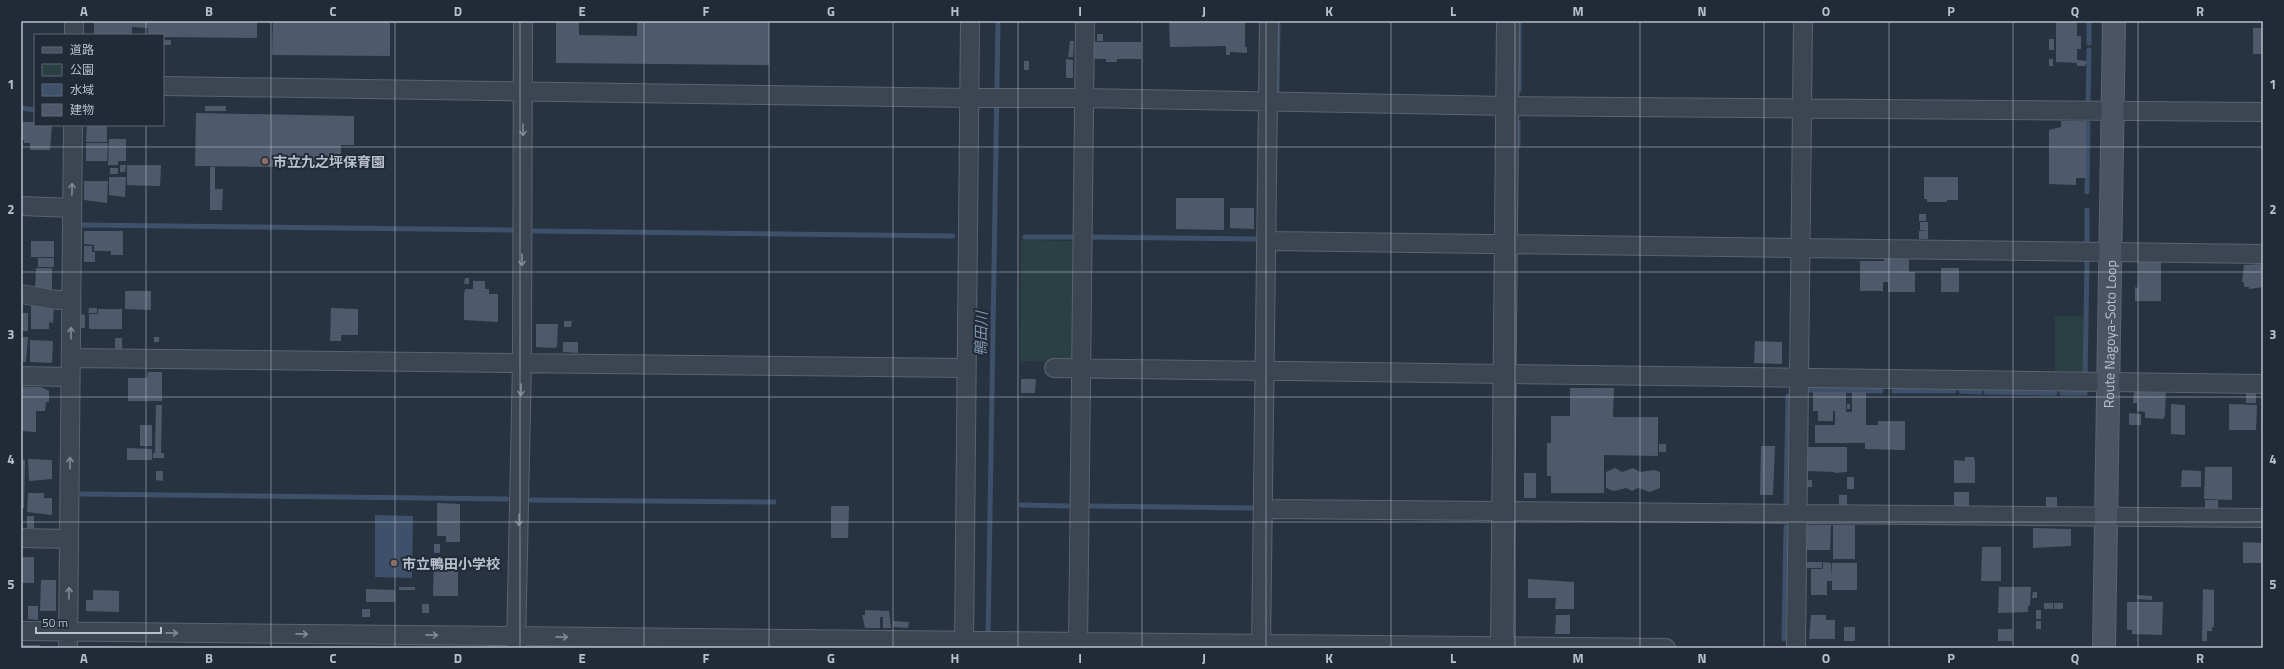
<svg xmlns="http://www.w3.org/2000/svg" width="2284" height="669" font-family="'Titillium Web','Noto Sans JP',sans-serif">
  <rect width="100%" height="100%" fill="#283342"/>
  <path fill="#2a4043" d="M1021 240 1076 241 1075 357 1071 362 1020 361Z
    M2055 316H2083V375H2055Z"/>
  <path fill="#3e506a" d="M375 515 413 516 412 578 375 577Z"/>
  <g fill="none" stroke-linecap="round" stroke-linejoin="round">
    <path stroke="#3e506a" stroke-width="5" d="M2089 43V21
      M1519 90V21
      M1277 91 1278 21
      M2088 105 2089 50
      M21 108 35 110
      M1518 145V122
      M2087 192 2088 123
      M82 225 511 230
      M534 231 953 236
      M1025 237H1072
      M1091 237 1256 239
      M2087 245V210
      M2085 378 2087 261
      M1807 390 1881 391
      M1894 391H1954
      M1961 391 1980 392
      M1986 392 2055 393
      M2062 393H2085
      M82 494 507 499
      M531 500 774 502
      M1786 502 1788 396
      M1021 505 1068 506
      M1089 506 1253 508
      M988 638 998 21
      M1784 639 1786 527
      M491 645H497L500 648"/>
  </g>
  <path fill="#4e5a6b" d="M94 21H257V38L163 37V35H148V28L132 27V35H94Z
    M273 21H390V56L272 55Z
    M556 21H579V35L637 36V21H769V65L556 63Z
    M1169 21H1245V47H1247V53L1230 52V55H1226V46L1170 47Z
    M2056 21H2077V36H2081V49H2077V60L2087 61 2085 66H2077V63L2056 62Z
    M2253 28H2263V54H2253Z
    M1097 34H1103V41H1097Z
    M2049 39H2054V50H2049Z
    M164 40H171V45H163Z
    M1070 41H1074L1073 57H1068Z
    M1094 42H1141V59H1117V62H1106V59H1094Z
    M1066 59 1073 60V78H1066Z
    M2049 59H2053V66H2049Z
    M1024 61H1029V70H1024Z
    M205 106H226V111H205Z
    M196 113 354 116V145H341V168L195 166Z
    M2061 121H2086V178H2076V185L2049 184V130L2061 127Z
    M21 122H35V125H52L50 150H30V143H24V140H21Z
    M87 125H107V142H86Z
    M109 139H126V161H118V165H108Z
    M86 143H108L107 161H86Z
    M120 165H126L125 172H120Z
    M127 165H161L160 186 127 185Z
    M210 167H215V189H223L222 210H210Z
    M110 168H118V174H110Z
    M109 177H126L125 197 109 195Z
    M1924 177H1958V200H1947V202H1927V199H1924Z
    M84 181H108L107 203 84 200Z
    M1176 198H1224V230L1176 229Z
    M1230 208H1254V229L1230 228Z
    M1919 214H1926V221H1919Z
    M1920 222H1928V231L1920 230Z
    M84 231H123V255H111V251H94V245L84 244Z
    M1919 231H1928V239H1919Z
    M31 241H54V257H31Z
    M84 246H92V252H95V262H84Z
    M38 258H54V267H38Z
    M1884 258H1909V272H1915V292H1888V282H1883V291H1860V261H1884Z
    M2139 262H2161V301H2135V287L2138 288Z
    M2263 264V287L2249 289V287H2244V282H2242L2244 265Z
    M36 268H52V291H35Z
    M1941 268H1959V292H1941Z
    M465 278H469V284H464Z
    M473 281H485V289H489V294H498V322L464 320V294L465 289H473Z
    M125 291H151V310L125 309Z
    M31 305 54 307 53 323 49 322V329H31Z
    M89 308H97V313H88Z
    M331 308 358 309V335H341V341H330Z
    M98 309H122V329H89V314H98Z
    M21 313H28V331H21Z
    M81 314 85 315V328H81Z
    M564 321H572L571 327H564Z
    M536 324H558L557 346 555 348 536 347Z
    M21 337H28L26 362H21Z
    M154 337H159V342H154Z
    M115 338H122V350H115Z
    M30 340 53 341 52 363 30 362Z
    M1755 341 1782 342V364L1754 363Z
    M563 342H578V353L563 352Z
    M148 372H162V401H128V378H147Z
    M1021 379H1036L1035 393H1021Z
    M22 387H41L49 391V402H46L45 411H36V432L21 431Z
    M1570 388H1614L1613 417H1658V456L1604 455V493H1551V476H1547V443H1551V416H1570Z
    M2246 390H2256V403H2246Z
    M2134 391H2166L2165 416 2163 419 2145 418V412L2137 411V403H2133Z
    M1813 392H1846V412H1852V392H1866V425H1878V421H1905V450L1865 449V443H1815V425H1835V411H1833V421H1818V411H1813Z
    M1847 404H1850V409H1847Z
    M2171 404 2185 405V435L2171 434Z
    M2229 404 2257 405 2256 430H2229Z
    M156 405H162L161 453H155Z
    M2129 413 2141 414V425H2129Z
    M140 425H152V446H140Z
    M1659 444H1666V452H1659Z
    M1761 446H1775L1773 495H1760Z
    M1807 447H1847V472L1834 473V472L1807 471Z
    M127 448 152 449V460H127Z
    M153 453H164V458H153Z
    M1965 457H1974L1975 461V483H1954V460L1965 461Z
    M21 459 25 460 24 508H21Z
    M28 459 52 460V479L29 481Z
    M2205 467H2232V500L2204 499Z
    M1615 468 1622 472 1633 468 1640 472 1654 470 1660 472V488L1650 492 1638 488 1632 491 1626 488 1615 491 1611 490 1606 488V472Z
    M2182 470 2201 471V487H2181Z
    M156 471H163V481L156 480Z
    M1524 473H1536V498H1524Z
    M1847 477H1854V489H1847Z
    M1807 480H1812V487H1807Z
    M1954 492H1969V508H1954Z
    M28 493H44V498H52V515L27 512Z
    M1839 495H1847V505H1839Z
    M2046 497H2057V507H2046Z
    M2205 500H2218V511H2205Z
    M437 503 460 504V542H446V536H437Z
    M831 506H849L848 538H831Z
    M27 516H34V528H27Z
    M1806 525H1831L1830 550H1806Z
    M1833 525H1855V559H1833Z
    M2033 528 2071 529V546L2033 548Z
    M2243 542 2263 543V563H2243Z
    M434 544H440V553H434Z
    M1982 547H2001V581H1981Z
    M21 557H34V583H22Z
    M434 557H449V566H458V596H433Z
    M1805 562H1822V568H1805Z
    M1823 562 1831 563V577L1832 563H1857V590H1832V581H1827V595H1811V569H1823Z
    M1528 579 1574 582V609H1555L1556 598H1528Z
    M41 580H56V611H40Z
    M399 587H415V590H399Z
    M1999 587H2031L2030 606H2028V612L1998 613Z
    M366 589 395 590V602H366Z
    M2203 589 2214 590V627H2212V631H2207V641H2202Z
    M93 590 119 591V612L86 611V600H93Z
    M2033 592H2037V598H2032Z
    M2137 595 2152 596V600L2137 599Z
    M2127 602H2163L2162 635 2132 634V630H2127Z
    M2044 603H2053V609H2044Z
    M2054 603H2063V609H2054Z
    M422 604H429V613H422Z
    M28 606H38V620L28 619Z
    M362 609H370V617H362Z
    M865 610 889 611 891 628H883V617H880V628H865L862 615H865Z
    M2036 610H2041V619H2036Z
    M1556 615H1570V634H1555Z
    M1811 615H1826V620H1835V639H1809Z
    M893 621 909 622 908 628 893 627Z
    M2036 621H2041V629H2036Z
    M1844 627H1855V641H1844Z
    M1998 629H2012V641H1998Z
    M21 645H40V648H21Z
    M84 646H109V648H84Z"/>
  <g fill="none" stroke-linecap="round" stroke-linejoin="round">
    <defs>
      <path id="minor" d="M74 35V21
        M163 86 969 98H1084L1508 106 2263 112
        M21 206 72 208
        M1266 241 2263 254
        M21 294 57 300 71 299
        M71 358 966 368
        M1054 368 2263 384
        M21 376 70 377
        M1263 509 2263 518
        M21 538 69 539
        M21 631 1666 648
        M516 647 522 363 523 21
        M68 648 73 125
        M964 648 970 21
        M1078 648 1085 21
        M1261 648 1269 21
        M1796 648 1803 21"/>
      <path id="tertiary" d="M1502 648 1508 21"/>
      <g id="secondary">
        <path id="s1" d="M2104 648 2114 21"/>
      </g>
    </defs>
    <use href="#minor" stroke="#5a636f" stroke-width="20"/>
    <use href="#tertiary" stroke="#5a636f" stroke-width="24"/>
    <use href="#secondary" stroke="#5a636f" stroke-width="24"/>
    <use href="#minor" stroke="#3c4552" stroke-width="18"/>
    <use href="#tertiary" stroke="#3c4552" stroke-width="22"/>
    <use href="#secondary" stroke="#4a5465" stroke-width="22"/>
  </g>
  <defs><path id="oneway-shaft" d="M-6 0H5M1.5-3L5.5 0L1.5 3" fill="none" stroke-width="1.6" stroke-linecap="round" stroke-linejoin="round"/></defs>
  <g stroke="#818995">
    <use href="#oneway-shaft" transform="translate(523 130) rotate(90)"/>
    <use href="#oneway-shaft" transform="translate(72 189) rotate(-89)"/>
    <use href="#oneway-shaft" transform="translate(522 260) rotate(90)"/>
    <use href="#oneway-shaft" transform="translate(71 333) rotate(-90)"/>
    <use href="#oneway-shaft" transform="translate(521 390) rotate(91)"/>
    <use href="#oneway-shaft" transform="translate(70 463) rotate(-90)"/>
    <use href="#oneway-shaft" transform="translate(519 520) rotate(91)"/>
    <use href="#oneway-shaft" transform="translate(69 593) rotate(-89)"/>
    <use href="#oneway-shaft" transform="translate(172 633) rotate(1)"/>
    <use href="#oneway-shaft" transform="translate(302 634) rotate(1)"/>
    <use href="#oneway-shaft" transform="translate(432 635) rotate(1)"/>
    <use href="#oneway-shaft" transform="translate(562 637) rotate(1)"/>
  </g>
  <path fill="none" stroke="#b9c0cc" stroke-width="1" stroke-opacity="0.55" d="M146 21V35M271 21V648M395 21V648M520 21V648M644 21V648M769 21V648M893 21V648M1018 21V648M1142 21V648M1266 21V648M1391 21V648M1515 21V648M1640 21V648M1764 21V648M1889 21V648M2013 21V648M2138 21V648M146 125V648M21 147H2263M21 272H2263M21 397H2263M21 522H2263"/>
  <g fill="#8d6e63" stroke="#212a37" stroke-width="1.5">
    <circle cx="265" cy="161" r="4"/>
    <circle cx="394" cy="563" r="4"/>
  </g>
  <g text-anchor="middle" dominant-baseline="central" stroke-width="4" stroke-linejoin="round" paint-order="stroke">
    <g font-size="14" font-weight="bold" fill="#b9c0cc" stroke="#212a37" text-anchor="start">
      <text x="273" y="161">市立九之坪保育園</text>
      <text x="402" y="563">市立鴨田小学校</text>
    </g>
    <g font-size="14" fill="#b9c0cc" stroke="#212a37">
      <text stroke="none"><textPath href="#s1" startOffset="314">Route Nagoya-Soto Loop</textPath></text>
    </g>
    <g font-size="15" font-style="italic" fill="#8296b2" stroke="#212a37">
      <text transform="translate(981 334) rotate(-89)">鴨田川</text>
    </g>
  </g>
  <rect width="2284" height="669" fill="none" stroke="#212a37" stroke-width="44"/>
  <rect x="34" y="34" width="130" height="92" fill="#212a37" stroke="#5e6673"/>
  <rect x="42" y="47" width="20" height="6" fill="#4a5465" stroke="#5e6673"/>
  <text x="70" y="54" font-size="12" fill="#b9c0cc">道路</text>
  <rect x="42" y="64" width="20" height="12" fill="#2a4043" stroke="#5e6673"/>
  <text x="70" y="74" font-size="12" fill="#b9c0cc">公園</text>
  <rect x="42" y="84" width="20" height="12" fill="#3e506a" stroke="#5e6673"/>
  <text x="70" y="94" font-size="12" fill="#b9c0cc">水域</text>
  <rect x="42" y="104" width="20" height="12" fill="#4e5a6b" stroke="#5e6673"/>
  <text x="70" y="114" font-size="12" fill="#b9c0cc">建物</text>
  <path d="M36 627v6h125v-6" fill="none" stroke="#b9c0cc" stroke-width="2"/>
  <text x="42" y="627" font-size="12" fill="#b9c0cc" stroke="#212a37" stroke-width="3" paint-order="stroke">50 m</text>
  <rect x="22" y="22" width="2240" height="625" fill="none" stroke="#b9c0cc" stroke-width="1.5"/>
  <g font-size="13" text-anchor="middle" font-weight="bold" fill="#b9c0cc">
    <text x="84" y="16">A</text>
    <text x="209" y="16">B</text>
    <text x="333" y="16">C</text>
    <text x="458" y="16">D</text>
    <text x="582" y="16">E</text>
    <text x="706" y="16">F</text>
    <text x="831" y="16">G</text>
    <text x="955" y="16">H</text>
    <text x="1080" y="16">I</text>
    <text x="1204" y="16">J</text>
    <text x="1329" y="16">K</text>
    <text x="1453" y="16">L</text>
    <text x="1578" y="16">M</text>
    <text x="1702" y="16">N</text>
    <text x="1826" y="16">O</text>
    <text x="1951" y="16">P</text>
    <text x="2075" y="16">Q</text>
    <text x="2200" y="16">R</text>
    <text x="11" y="89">1</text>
    <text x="2273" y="89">1</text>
    <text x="11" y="214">2</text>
    <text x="2273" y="214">2</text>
    <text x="11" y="339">3</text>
    <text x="2273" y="339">3</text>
    <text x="11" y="464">4</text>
    <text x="2273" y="464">4</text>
    <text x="11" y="589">5</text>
    <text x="2273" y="589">5</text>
    <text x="84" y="663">A</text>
    <text x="209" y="663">B</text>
    <text x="333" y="663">C</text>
    <text x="458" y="663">D</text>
    <text x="582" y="663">E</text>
    <text x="706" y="663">F</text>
    <text x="831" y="663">G</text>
    <text x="955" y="663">H</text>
    <text x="1080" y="663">I</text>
    <text x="1204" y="663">J</text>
    <text x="1329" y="663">K</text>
    <text x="1453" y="663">L</text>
    <text x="1578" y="663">M</text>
    <text x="1702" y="663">N</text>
    <text x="1826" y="663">O</text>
    <text x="1951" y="663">P</text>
    <text x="2075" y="663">Q</text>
    <text x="2200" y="663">R</text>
  </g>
</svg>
